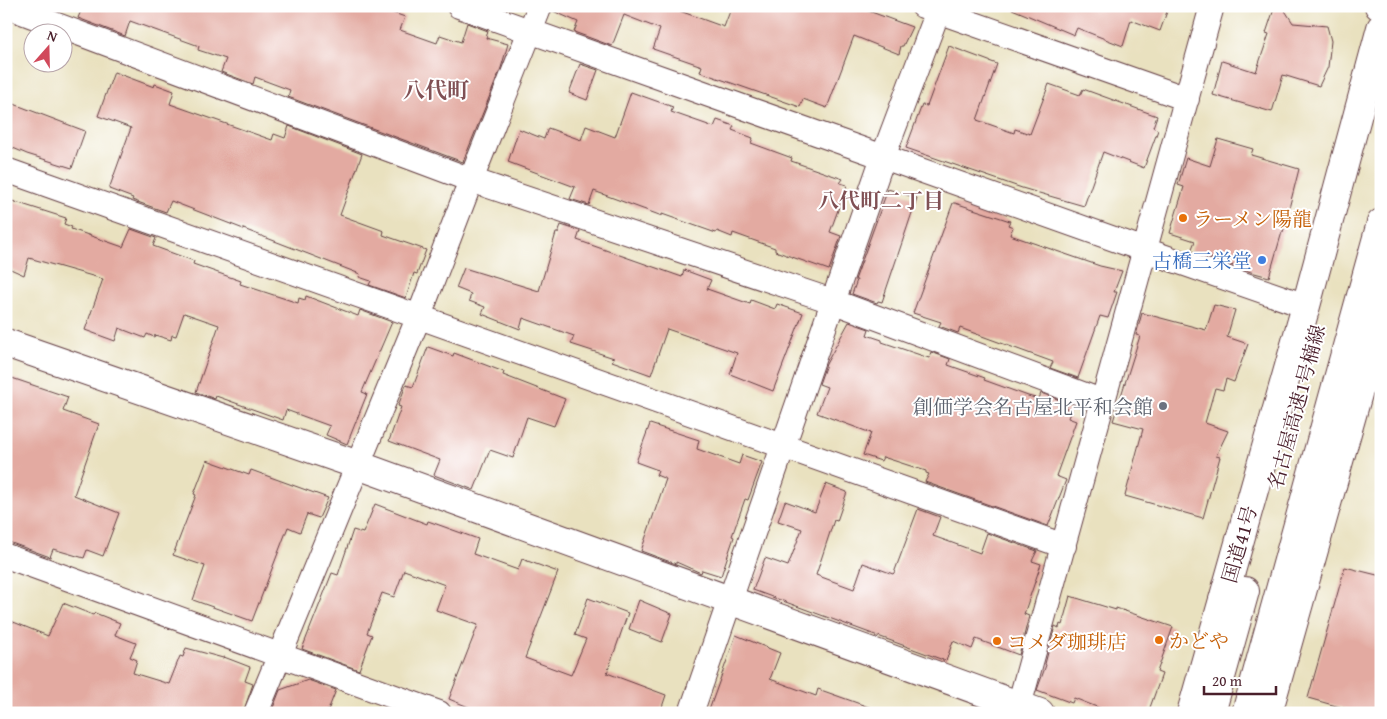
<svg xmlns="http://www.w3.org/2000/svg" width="1387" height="719" font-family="'Gentium Book Plus','Noto Serif JP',serif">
  <rect width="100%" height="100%" fill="#fff"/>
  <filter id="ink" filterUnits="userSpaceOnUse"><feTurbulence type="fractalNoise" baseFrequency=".02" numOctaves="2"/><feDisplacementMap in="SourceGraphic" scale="10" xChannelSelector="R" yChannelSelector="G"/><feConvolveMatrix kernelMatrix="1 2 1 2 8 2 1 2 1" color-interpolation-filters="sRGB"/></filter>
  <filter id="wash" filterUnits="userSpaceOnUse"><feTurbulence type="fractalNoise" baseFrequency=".0096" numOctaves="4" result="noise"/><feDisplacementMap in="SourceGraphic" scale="20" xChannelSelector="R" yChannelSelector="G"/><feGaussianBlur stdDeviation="1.12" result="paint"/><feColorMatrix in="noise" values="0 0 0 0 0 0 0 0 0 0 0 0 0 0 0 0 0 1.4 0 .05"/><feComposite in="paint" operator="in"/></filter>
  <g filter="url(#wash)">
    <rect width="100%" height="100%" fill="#e9e1bf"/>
    <g id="blocks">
      <path fill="#e3aaa1" d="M83 6H374L405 17 400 30 437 43 440 35 461 42 467 23 488 31 486 38 508 44 501 68 463 162 288 97 290 90 255 77 253 84 221 72 226 59 198 50 199 46 130 21 125 36 78 18Z
        M553 6H666L724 27 732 6H855L912 27 903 46H901L899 54 854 36 827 108 803 99 800 107 700 72 702 66 653 49 660 29 624 15 612 46 574 32 578 22 553 11Z
        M1005 6H1169L1160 31 1131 20 1123 46 1077 28 1074 35Z
        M1275 6H1282L1293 23 1327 26 1331 41 1328 67 1319 86 1283 75 1272 112 1213 95 1222 61 1256 72 1269 34 1266 33Z
        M949 46 997 64 977 120 1014 133 1015 129 1030 134 1049 84 1080 95 1083 89 1157 116 1153 127 1158 130 1144 168 1103 152 1084 206 1022 188 906 148 922 105 927 106Z
        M580 64 598 70 587 100 569 93Z
        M114 72 154 87 155 84 174 91 170 104 272 140 274 134 285 138 289 126 362 154 340 215 384 231 383 235 426 250 417 274 414 273 406 298 369 285 371 281 359 277 360 274 171 201 166 212 132 200 133 198 109 189 131 128 98 116Z
        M631 92 673 107 671 112 714 127 717 120 734 126 732 130 753 138 751 143 792 158 791 161 843 179 840 183 847 185 830 232 841 236 829 270 775 251V248L733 233 732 237 717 231 716 233 662 214V216L594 191 589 205 570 199 575 187 508 162 519 129 544 139 548 128 581 140 586 126 615 137Z
        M6 101 85 131 72 168 27 154 6 145Z
        M1218 139 1253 149 1251 155 1299 169 1283 232H1282L1269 277 1251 272 1191 251 1195 241 1170 233 1184 187 1178 185 1186 158 1210 166Z
        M888 189 917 198 882 302 878 301 877 303 852 294 857 280H855Z
        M6 199 66 218 64 224 72 227 71 229 123 247 131 229 156 238 153 246 194 261 193 264 241 281 240 284 298 303 299 298 305 300 306 296 358 316 360 310 392 322 362 392 367 394 347 444 326 435 330 426 286 410 283 420 216 396 215 399 196 392 219 325 184 313 176 336 172 335 171 340 155 335 154 337 147 334 145 338 119 328 115 341 85 330 103 279 29 258 24 275 6 267Z
        M953 203H955L1010 221 1008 225 1013 227 1010 235 1100 266 1122 271 1114 292H1117L1108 318 1100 316 1078 378 1050 368 1053 362 960 328 958 333 939 326 941 322 913 313Z
        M561 225 580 231 577 240 682 277 684 270 711 280 707 289 750 304 751 300 775 309 777 304 803 313 773 391 730 374 737 353 667 329 651 375 612 361 614 358 571 344 574 336 523 318 520 329 482 314 485 307 469 301 471 294 456 288 464 268 539 291 556 233H558Z
        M1214 305 1235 310 1227 337 1248 344 1234 382 1226 379 1223 390 1215 388 1205 423 1228 431 1216 456 1220 457 1203 518 1125 496 1143 429 1113 421 1140 336 1136 335 1142 313 1206 330Z
        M849 322 869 329 867 335 882 340V342L929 358 931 352 950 359 948 365 985 378 984 380 1028 396 1039 399 1041 393 1068 403 1066 409 1071 410 1068 418 1076 421 1056 476 1066 480 1048 526 925 482 929 474 926 473V471L883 457 881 461 863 455 871 433 817 413 827 387 819 384 826 364Z
        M428 347 453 356 454 353 504 372 503 375 565 399 554 426 527 417 513 458 490 450 474 490 434 475 440 460 389 441 401 407 398 406 406 385 413 387Z
        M6 376 68 397 63 411 99 424 74 495 119 513 103 556 87 550 84 558 53 549 50 557 6 541Z
        M650 424 699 440 697 449 739 464 742 455 762 462 748 500 745 499 732 536 734 537 721 576 702 570 701 573 676 562V564L641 551 666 479 656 475 658 470 636 462Z
        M207 460 249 475 251 470 328 498 319 518 307 514 300 532 288 527 252 621 193 600 205 566 173 555 196 495 194 494Z
        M826 484 847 492 837 521 834 520 816 575 854 589 863 563 893 574 894 573 918 509 940 517 933 536 980 553 987 533 1037 551 1032 561 1041 564 1024 614 1029 616 1019 655 976 639 972 649 953 641 946 661 753 590 765 558 788 566 802 529 778 521 785 501 815 512Z
        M375 504 427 524 428 521 478 539 473 554 518 570 522 559 558 572 525 658 571 675 586 639 575 635 588 598 628 613 607 673 666 695 660 713H483L449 699 478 625 436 610 445 585 404 570 394 597 382 593 367 633 372 635 359 670 302 649 332 573 338 575 353 530 363 533Z
        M1345 567 1381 576V713H1361L1308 698Z
        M1070 596 1116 610V608L1173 627 1157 672 1162 674 1148 713H1112L1074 698 1072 703 1037 690 1046 665 1045 664 1055 626 1059 628 1060 624 1062 625Z
        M639 600 672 614 662 642 629 629Z
        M63 603 93 615 95 613 120 623 115 635 136 643 130 657 137 660 133 673 169 684 180 656 183 657 186 648 223 658 224 657 250 667 245 681 253 684 243 713H6V619L48 636Z
        M736 635 780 653 770 679 816 696 818 689 877 710 876 713H708Z
        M308 680 336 690 327 713H271L280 690Z"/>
    </g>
  </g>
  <g filter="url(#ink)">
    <use href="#blocks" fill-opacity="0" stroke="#623c41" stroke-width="1"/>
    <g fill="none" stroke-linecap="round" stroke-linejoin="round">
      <defs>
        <path id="street" d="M6 6 471 180 832 301 1101 401
          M459 6 1145 250 1306 306
          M923 6 1187 99
          M6 170 1064 546
          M6 556 439 713
          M256 713 419 316 471 180 540 6
          M691 713 883 157 940 6
          M1017 713 1212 6"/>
        <path id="secondary" d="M1379 6 1381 7
          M6 343 358 465 1040 713"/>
        <path id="highway" d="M1191 713 1306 306 1381 28
          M1211 713 1245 591
          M1246 713 1381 223
          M1268 713 1381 312"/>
      </defs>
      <use href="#street" stroke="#623c41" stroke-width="26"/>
      <use href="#secondary" stroke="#623c41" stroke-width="30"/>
      <use href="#highway" stroke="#623c41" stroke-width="30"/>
      <use href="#street" stroke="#fff" stroke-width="24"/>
      <use href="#secondary" stroke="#fff" stroke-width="28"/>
      <use href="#highway" stroke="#fff" stroke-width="28"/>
    </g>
  </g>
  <g fill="#e8710a" stroke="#fff" stroke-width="2">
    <circle cx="1183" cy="218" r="5"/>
    <circle cx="1159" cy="640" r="5"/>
    <circle cx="997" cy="641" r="5"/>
  </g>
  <circle fill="#3f7fe0" stroke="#fff" stroke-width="2" cx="1262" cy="260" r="5"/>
  <circle fill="#6b7280" stroke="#fff" stroke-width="2" cx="1163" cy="406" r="5"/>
  <g text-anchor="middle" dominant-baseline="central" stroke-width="4" stroke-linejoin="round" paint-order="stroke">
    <g font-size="20" fill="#c56008" stroke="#fff" text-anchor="start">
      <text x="1193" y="218">ラーメン陽龍</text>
      <text x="1169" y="640">かどや</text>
      <text x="1007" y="641">コメダ珈琲店</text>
    </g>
    <g font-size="20" fill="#366cbe" stroke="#fff" text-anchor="end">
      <text x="1252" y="260">古橋三栄堂</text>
    </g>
    <g font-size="20" fill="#5b616d" stroke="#fff" text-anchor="end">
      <text x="1153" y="406">創価学会名古屋北平和会館</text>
    </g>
    <g font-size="20" fill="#4a1f2b" stroke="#fff">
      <text transform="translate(1296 407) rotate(-75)">名古屋高速1号楠線</text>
      <text transform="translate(1239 544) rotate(-74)">国道41号</text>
    </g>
    <g font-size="21" font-weight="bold" fill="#805054" stroke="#fff">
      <text x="881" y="200">八代町二丁目</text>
    </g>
    <g font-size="22" font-weight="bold" fill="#805054" stroke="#fff">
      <text x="436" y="90">八代町</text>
    </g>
  </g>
  <rect width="1387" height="719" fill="none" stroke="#fff" stroke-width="25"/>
  <g transform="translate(48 48) rotate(20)"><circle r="24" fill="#ffffff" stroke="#b7a5aa"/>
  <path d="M0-4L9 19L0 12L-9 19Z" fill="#d1495b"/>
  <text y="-8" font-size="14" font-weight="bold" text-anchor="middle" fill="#4a1f2b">N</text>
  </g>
  <path d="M1204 686v8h72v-8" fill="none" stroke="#4a1f2b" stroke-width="2.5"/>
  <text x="1212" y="686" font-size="15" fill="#4a1f2b" stroke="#ffffff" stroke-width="4" paint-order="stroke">20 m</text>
</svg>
